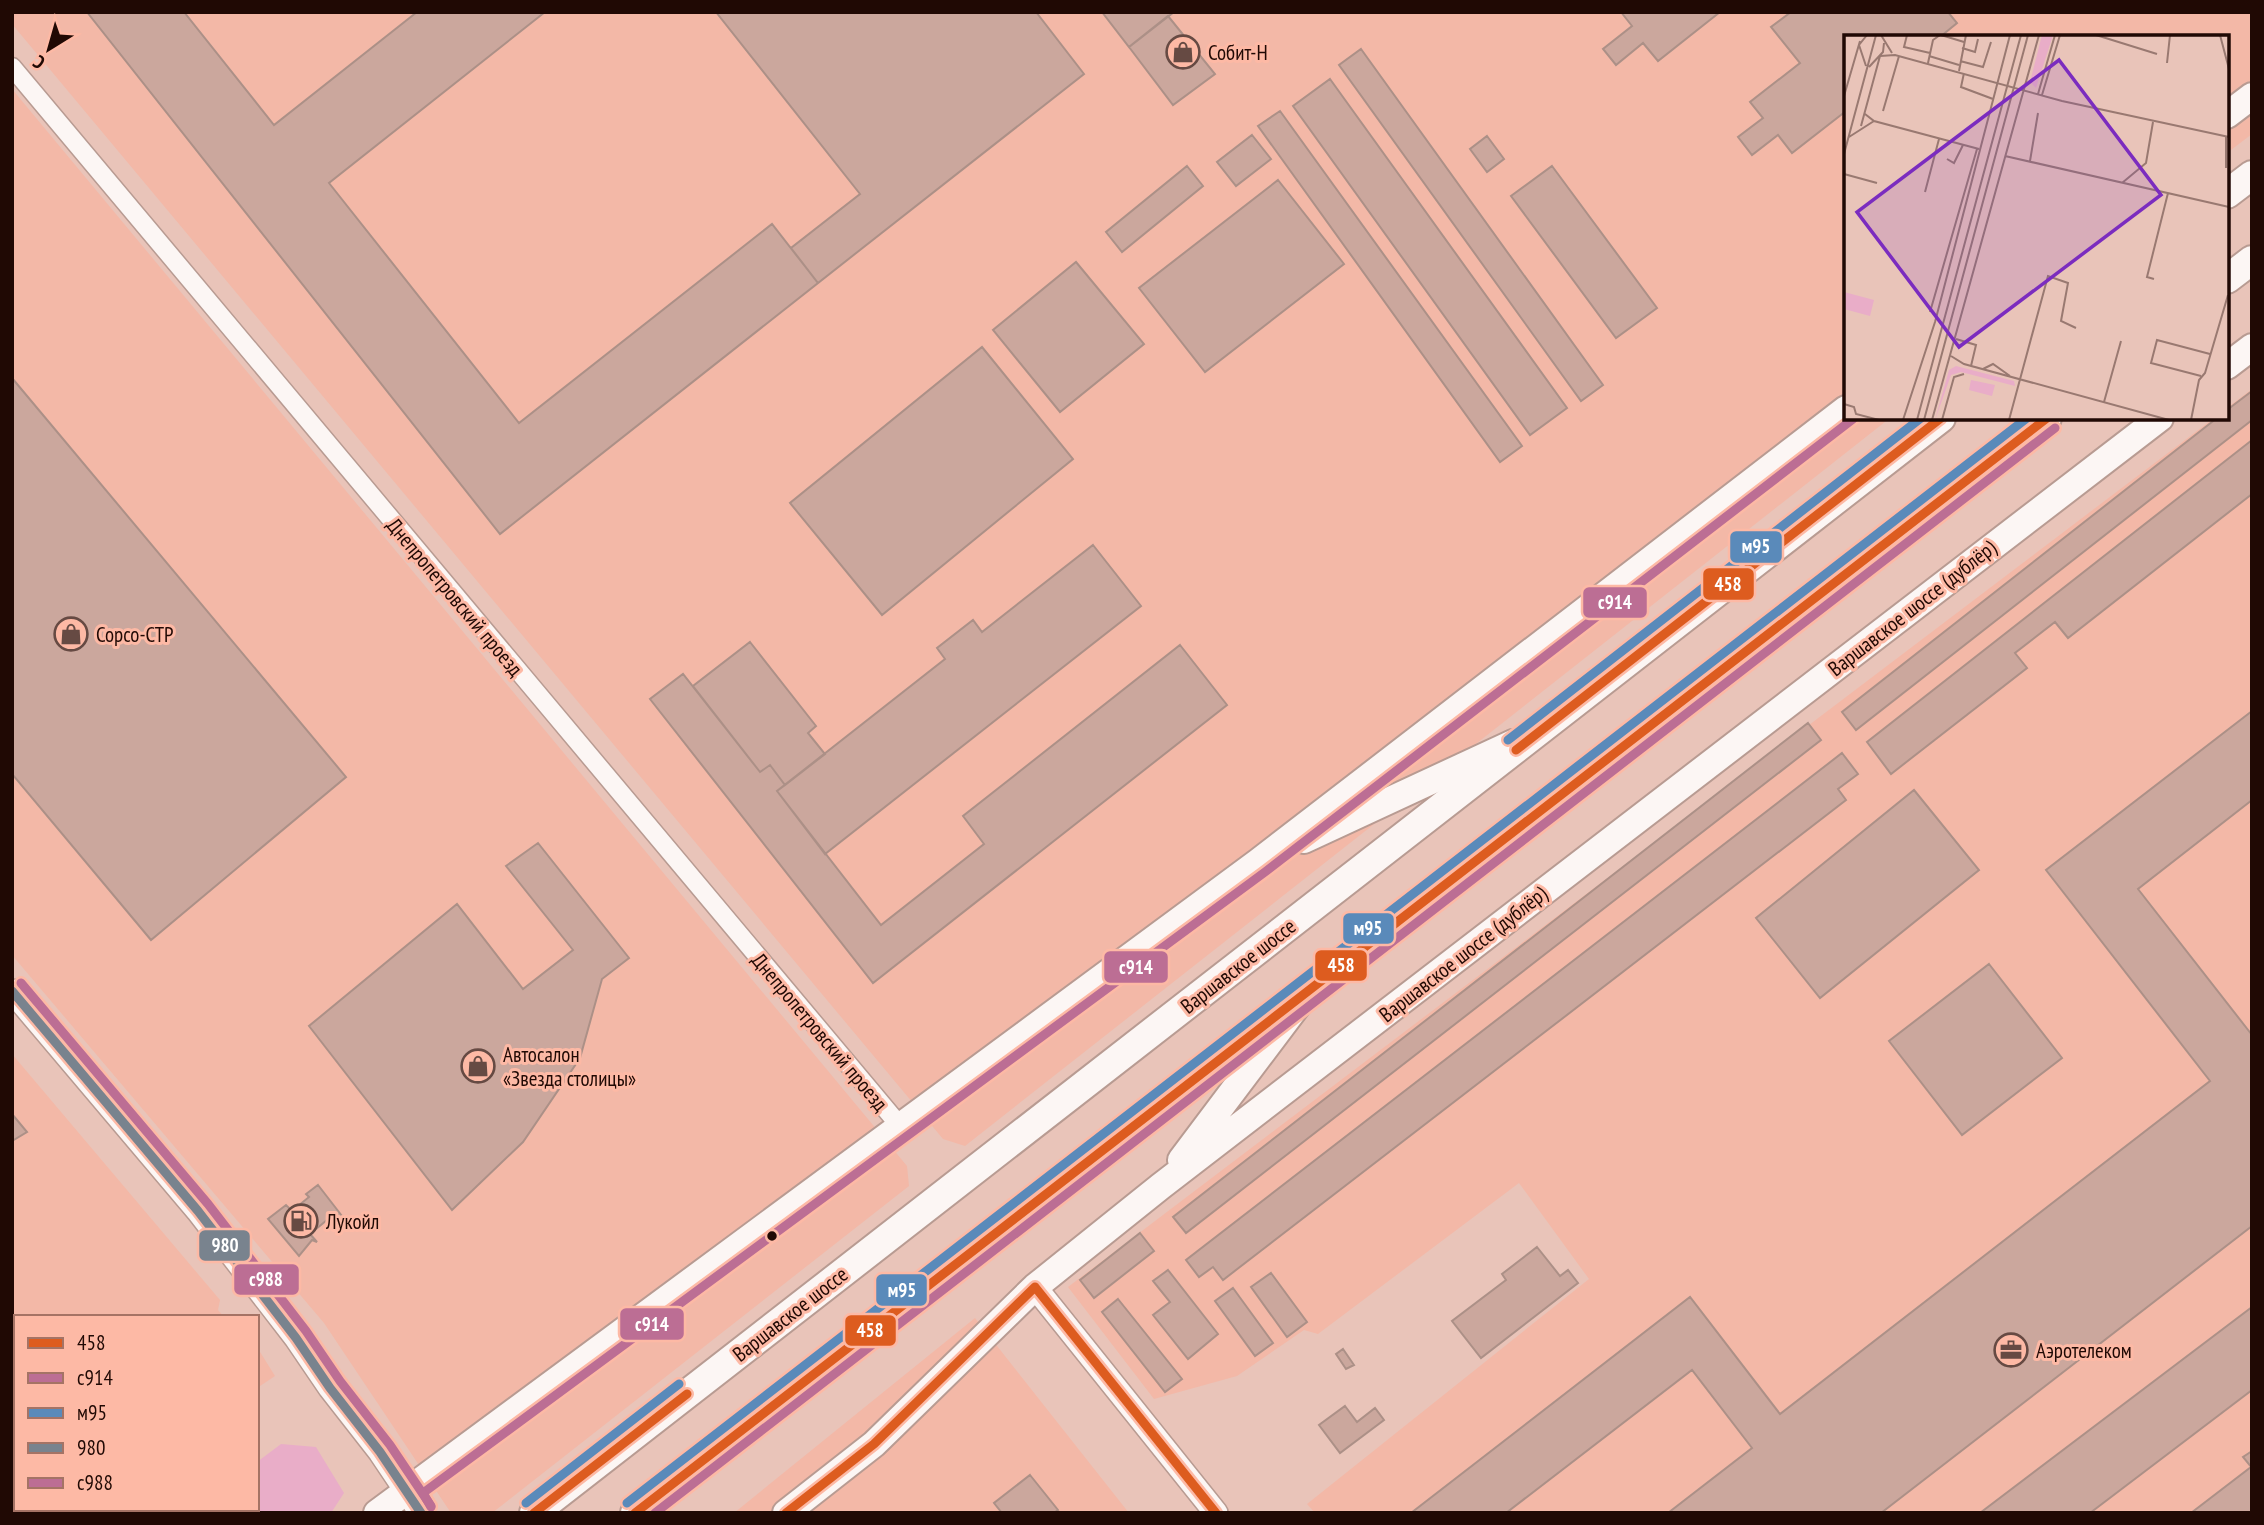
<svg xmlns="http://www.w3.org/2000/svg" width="2264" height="1525" font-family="'PT Sans Narrow',sans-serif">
  <rect width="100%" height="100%" fill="#e9c4b9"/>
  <path fill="#f3b8a7" d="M12 12H2252V134L2227 153V37H1846V418H1890L965 1146 943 1139 12 24Z
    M12 89 907 1166 909 1186 492 1513H451L324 1323 12 955Z
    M2252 389V1513H1315L1307 1504 1589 1279 1519 1183 1318 1334 1304 1330 1237 1376 1154 1399 1068 1287 2214 418H2227V408Z
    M12 1054 220 1300 218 1310 224 1317H16V1509H146L141 1513H12Z
    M975 1318 1129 1513H734Z
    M257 1347 275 1376 257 1388Z"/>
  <path fill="#e9adc8" d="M281 1444 316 1447 344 1493 331 1513H189L194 1509H257V1462Z"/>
  <path fill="#cba79d" stroke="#ac9087" stroke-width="2" d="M87 12H184L274 125 417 12H545L329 183 519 423 772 224 818 283 500 534Z
    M716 12H1036L1084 74 818 283 791 248 860 194Z
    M1102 12H1174L1129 47Z
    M1621 12H1720L1658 61 1643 43 1616 65 1603 49 1632 26Z
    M1791 12H1948L1957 23 1940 37H1846V111L1792 153 1778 135 1752 155 1738 137 1763 118 1750 102 1800 63 1771 27Z
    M1168 16 1215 74 1173 105 1129 47Z
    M1361 49 1603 385 1581 401 1339 65Z
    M1330 79 1567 408 1530 435 1293 106Z
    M1280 111 1522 446 1500 462 1258 126Z
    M1252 135 1271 159 1236 186 1217 162Z
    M1487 136 1504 159 1487 172 1470 149Z
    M1187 166 1203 186 1122 252 1106 232Z
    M1552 166 1657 308 1616 338 1511 196Z
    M1278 180 1344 264 1205 372 1139 288Z
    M1076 262 1144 344 1060 412 993 330Z
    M982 347 1073 459 882 615 790 503Z
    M12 378 346 777 151 940 12 774Z
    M2252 391V420L1856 730 1842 712 2217 418H2227V410Z
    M2252 440V494L2068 638 2055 622 2015 653 2027 668 1891 774 1867 742Z
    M1093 545 1141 606 825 854 777 791 945 659 937 648 973 620 982 632Z
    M750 642 816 726 808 733 825 754 785 785 770 765 760 772 693 686Z
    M1180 645 1227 705 873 983 650 699 683 674 760 772 770 765 785 785 777 791 881 925 984 844 963 816Z
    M2252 711V800L2138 889 2252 1035V1226L1881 1513H1668L1752 1448 1692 1370 1506 1513H1411L1690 1297 1780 1414 2210 1081 2046 870Z
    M1808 723 1821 740 1186 1233 1173 1217Z
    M1842 753 1858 774 1838 789 1846 800 1223 1280 1213 1267 1199 1277 1186 1260Z
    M1914 790 1979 870 1820 998 1756 918Z
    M538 843 629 958 602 979 580 1058 523 1142 452 1210 309 1026 457 904 523 989 573 950 506 866Z
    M1989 964 2062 1058 1962 1135 1889 1041Z
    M12 1114 27 1132 12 1141Z
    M318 1185 342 1216 331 1225 327 1220 310 1234 317 1242 312 1240 299 1256 268 1219 286 1205 292 1211 309 1197 306 1194Z
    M1140 1233 1154 1251 1094 1298 1080 1280Z
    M1537 1247 1560 1276 1568 1270 1578 1283 1481 1358 1452 1321 1506 1280 1502 1274Z
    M1168 1270 1218 1334 1188 1359 1153 1315 1170 1302 1153 1281Z
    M1271 1273 1307 1322 1287 1337 1251 1287Z
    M1233 1288 1273 1343 1255 1356 1215 1301Z
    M1118 1299 1182 1379 1165 1392 1102 1312Z
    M2252 1307V1390L2090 1513H1980Z
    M1343 1349 1354 1365 1346 1369 1336 1354Z
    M1345 1406 1357 1422 1375 1408 1384 1420 1340 1453 1319 1425Z
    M12 1446 16 1450V1509H62L65 1513H12Z
    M2252 1451V1468L2243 1457Z
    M2251 1467 2252 1513H2191Z
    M1030 1475 1058 1510 1054 1513H1002L994 1503Z"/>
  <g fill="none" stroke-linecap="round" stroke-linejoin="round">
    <defs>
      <path id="minor" d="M12 67 900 1126"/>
      <path id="tertiary" d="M12 991 198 1211 296 1338 330 1388 380 1452 421 1513
        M1035 1287 1216 1513"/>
      <path id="secondary" d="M2227 115 2252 96
        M2227 366 2252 347
        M1304 840 1513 743
        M1181 1160 1297 1006
        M377 1513 1258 862 1846 409
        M786 1513 874 1444 1035 1287 1161 1186 2160 418"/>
      <path id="primary" d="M2227 194 2252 175
        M2227 279 2252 260
        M534 1513 1941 418
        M635 1513 2047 418"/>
    </defs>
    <use href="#minor" stroke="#b89b92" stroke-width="21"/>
    <use href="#tertiary" stroke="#b89b92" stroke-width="26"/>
    <use href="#secondary" stroke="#b89b92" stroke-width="30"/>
    <use href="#primary" stroke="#b89b92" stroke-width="32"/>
    <use href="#minor" stroke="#fcf6f4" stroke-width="18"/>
    <use href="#tertiary" stroke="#fcf6f4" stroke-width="23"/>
    <use href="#secondary" stroke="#fcf6f4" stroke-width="26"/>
    <use href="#primary" stroke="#fcf6f4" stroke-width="28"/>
    <defs>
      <path id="bus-1" d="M1516 750 1941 418
        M534 1513 687 1394
        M635 1513 2047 418
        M786 1513 874 1444 1035 1287 1216 1513"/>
      <path id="bus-2" d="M431 1507 423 1493 1265 872 1853 419
        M655 1513 2055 428"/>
      <path id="bus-3" d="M1508 740 1921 418
        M526 1503 679 1384
        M627 1503 2027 418"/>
      <path id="bus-4" d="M12 991 198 1211 296 1338 330 1388 380 1452 421 1513"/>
      <path id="bus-5" d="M21 983 208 1204 306 1331 340 1381 390 1445 431 1506"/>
    </defs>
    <use href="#bus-1" stroke="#fdb9a5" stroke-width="14"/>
    <use href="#bus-2" stroke="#fdb9a5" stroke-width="14"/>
    <use href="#bus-3" stroke="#fdb9a5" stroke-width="14"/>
    <use href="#bus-4" stroke="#fdb9a5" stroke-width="14"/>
    <use href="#bus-5" stroke="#fdb9a5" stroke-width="14"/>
    <use href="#bus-1" stroke="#dd5c1f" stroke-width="9"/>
    <use href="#bus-2" stroke="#bc6e94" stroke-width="9"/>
    <use href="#bus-3" stroke="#5a8aba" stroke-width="9"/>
    <use href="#bus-4" stroke="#79838e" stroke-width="9"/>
    <use href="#bus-5" stroke="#bc6e94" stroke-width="9"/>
  </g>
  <defs>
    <symbol id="shop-ring" viewBox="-11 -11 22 22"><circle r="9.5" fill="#fdb9a5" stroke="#664a43" stroke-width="1.5"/><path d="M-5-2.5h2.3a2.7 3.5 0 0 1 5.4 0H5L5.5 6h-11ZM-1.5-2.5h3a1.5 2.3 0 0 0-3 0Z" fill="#664a43"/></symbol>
    <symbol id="fuel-ring" viewBox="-11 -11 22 22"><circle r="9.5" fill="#fdb9a5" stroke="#664a43" stroke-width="1.5"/><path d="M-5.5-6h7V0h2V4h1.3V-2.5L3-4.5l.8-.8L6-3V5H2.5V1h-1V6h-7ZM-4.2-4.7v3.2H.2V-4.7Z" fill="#664a43"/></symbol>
    <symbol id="office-ring" viewBox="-11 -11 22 22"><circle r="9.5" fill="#fdb9a5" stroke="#664a43" stroke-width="1.5"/><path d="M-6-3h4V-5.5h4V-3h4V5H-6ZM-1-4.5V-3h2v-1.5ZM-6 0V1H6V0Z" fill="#664a43"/></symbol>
  </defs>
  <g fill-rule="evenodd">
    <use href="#shop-ring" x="1164" y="33" width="38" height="38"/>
    <use href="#shop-ring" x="52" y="615" width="38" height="38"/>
    <use href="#shop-ring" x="459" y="1047" width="38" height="38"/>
    <use href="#fuel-ring" x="282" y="1202" width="38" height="38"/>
    <use href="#office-ring" x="1992" y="1331" width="38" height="38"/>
  </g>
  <circle fill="#200904" stroke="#fdb9a5" stroke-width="2.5" cx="772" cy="1236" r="6"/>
  <g text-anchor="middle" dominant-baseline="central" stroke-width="6" stroke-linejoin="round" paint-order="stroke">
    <g font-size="21" fill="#200904" stroke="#fdb9a5" text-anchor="start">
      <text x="1208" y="52">Собит-Н</text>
      <text x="96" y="634">Сорсо-СТР</text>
      <text x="503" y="1054">Автосалон<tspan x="503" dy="24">«Звезда столицы»</tspan></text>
      <text x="326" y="1221">Лукойл</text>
      <text x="2036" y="1350">Аэротелеком</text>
    </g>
    <g font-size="21" fill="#200904" stroke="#fdb9a5">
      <text transform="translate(455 597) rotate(50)">Днепропетровский проезд</text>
      <text transform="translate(1912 608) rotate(-38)">Варшавское шоссе (дублёр)</text>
      <text transform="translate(1463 954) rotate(-38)">Варшавское шоссе (дублёр)</text>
      <text transform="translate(1238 966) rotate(-38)">Варшавское шоссе</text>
      <text transform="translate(820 1032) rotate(50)">Днепропетровский проезд</text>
      <text transform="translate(790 1314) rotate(-38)">Варшавское шоссе</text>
    </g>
  </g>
  <g transform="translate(1844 35)">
    <rect width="385" height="385" fill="#e9c4b9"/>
    <path d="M198 0H209L192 53 186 47ZM0 257 30 265 26 281 0 274ZM112 331 170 346 171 351 117 337 107 340 91 385 105 335ZM127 345 151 350 148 361 125 355Z" fill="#e9adc8"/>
    <path fill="none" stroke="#997971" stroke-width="2" d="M37 0 48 18M63 0 60 12 86 18M97 0 120 7M252 0 313 19M376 0 385 34M118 13 131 17 134 4M36 21 51 20 218 66 385 102M85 21 115 30M116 26 139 32 147 7M84 28 89 5 96 0M323 28 326 0M22 31 15 10 23 0M25 32 39 17 40 8M115 36 122 0M120 38 117 52 149 64M194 59 211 0M198 60 216 0M0 61 16 6M39 76 55 21M21 79 30 86 135 114M17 91 36 21M5 102 30 86M0 119 32 0M161 121 385 172M103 124 110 128 119 110M186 126 194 78M382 133V102M0 139 33 148M278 148 302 128 309 87M81 157 95 104M310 244 303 242 324 158M86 277 133 114M112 304 132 310 127 331M107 321 120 329 325 385M139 334 149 329 166 341M357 341 307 328 313 305 366 319M260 367 277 306M0 369 10 372 12 379 35 385M59 385 91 287 166 0M73 385 177 0M80 385 184 0M88 385 195 0M98 385 110 342 120 339M165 385 204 241 224 248 217 286 232 293M347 385 355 345 361 338 384 260"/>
    <path fill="#7b2cbf" fill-opacity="0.15" stroke="#7b2cbf" stroke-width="3.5" d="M215 25 317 160 115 312 13 177Z"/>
    <rect width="385" height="385" fill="none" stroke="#200904" stroke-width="3.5"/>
  </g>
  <g stroke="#fdb9a5" stroke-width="2.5">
    <rect x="1729" y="530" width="54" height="34" rx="7" fill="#5a8aba"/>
    <rect x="1702" y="567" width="53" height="34" rx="7" fill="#dd5c1f"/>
    <rect x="1582" y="586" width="66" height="33" rx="7" fill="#bc6e94"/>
    <rect x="1342" y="912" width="53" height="33" rx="7" fill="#5a8aba"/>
    <rect x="1314" y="949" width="54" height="33" rx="7" fill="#dd5c1f"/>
    <rect x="1103" y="950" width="66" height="34" rx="7" fill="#bc6e94"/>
    <rect x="198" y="1229" width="53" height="33" rx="7" fill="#79838e"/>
    <rect x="233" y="1263" width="67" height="33" rx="7" fill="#bc6e94"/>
    <rect x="875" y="1273" width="53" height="34" rx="7" fill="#5a8aba"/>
    <rect x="619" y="1307" width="66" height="34" rx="7" fill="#bc6e94"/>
    <rect x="844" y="1314" width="53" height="33" rx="7" fill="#dd5c1f"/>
  </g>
  <g font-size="19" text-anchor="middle" font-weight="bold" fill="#fff">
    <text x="1756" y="553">м95</text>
    <text x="1728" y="591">458</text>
    <text x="1615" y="609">с914</text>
    <text x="1368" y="935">м95</text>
    <text x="1341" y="972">458</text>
    <text x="1136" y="974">с914</text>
    <text x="225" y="1252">980</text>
    <text x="266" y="1286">с988</text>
    <text x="902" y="1297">м95</text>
    <text x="652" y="1331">с914</text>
    <text x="870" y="1337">458</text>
  </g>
  <rect width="2264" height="1525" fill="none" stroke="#200904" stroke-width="28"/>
  <rect x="14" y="1315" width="245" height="196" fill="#fdb9a5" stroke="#a57365" stroke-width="2"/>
  <rect x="28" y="1338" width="35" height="10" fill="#dd5c1f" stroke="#a57365" stroke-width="2"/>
  <text x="77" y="1350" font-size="21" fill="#200904">458</text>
  <rect x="28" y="1373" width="35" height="10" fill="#bc6e94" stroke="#a57365" stroke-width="2"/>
  <text x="77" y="1385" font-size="21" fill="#200904">с914</text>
  <rect x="28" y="1408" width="35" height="10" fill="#5a8aba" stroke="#a57365" stroke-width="2"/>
  <text x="77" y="1420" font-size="21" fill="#200904">м95</text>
  <rect x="28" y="1443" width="35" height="10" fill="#79838e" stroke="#a57365" stroke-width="2"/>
  <text x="77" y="1455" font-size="21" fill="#200904">980</text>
  <rect x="28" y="1478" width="35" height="10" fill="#bc6e94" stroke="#a57365" stroke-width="2"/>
  <text x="77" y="1490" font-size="21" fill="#200904">с988</text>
  <g transform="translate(49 49) rotate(217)" stroke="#fdb9a5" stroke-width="5" paint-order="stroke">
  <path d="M0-5L12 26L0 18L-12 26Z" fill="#200904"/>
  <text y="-10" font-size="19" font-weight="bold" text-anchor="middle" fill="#200904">С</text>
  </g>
</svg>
